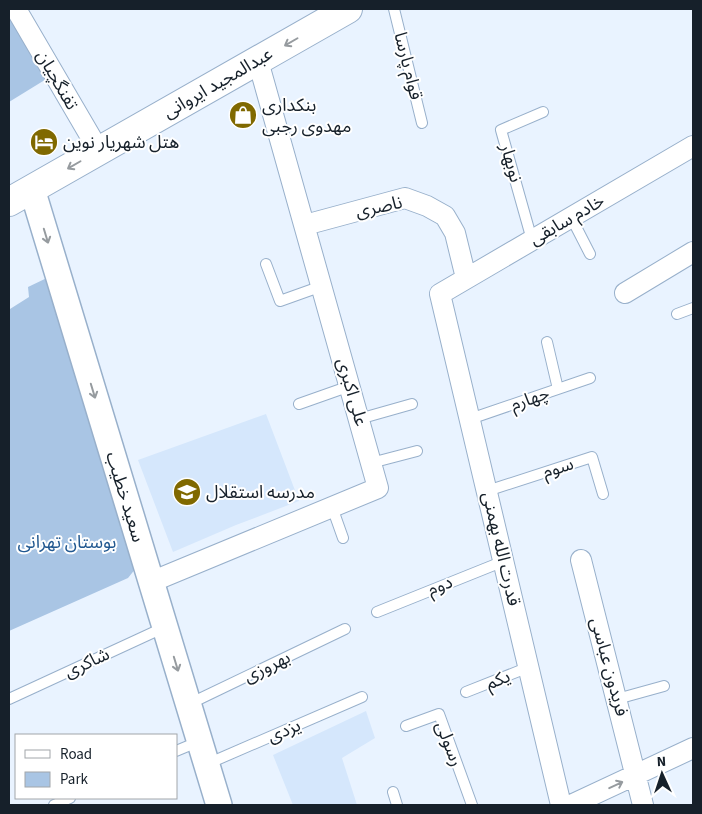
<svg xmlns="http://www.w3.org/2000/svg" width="702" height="814" font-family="'Source Sans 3','Noto Sans Arabic',sans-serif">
  <rect width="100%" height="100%" fill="#e9f3ff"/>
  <path fill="#d5e7fc" d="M266 414 299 501 236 525 173 552 138 460Z
    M366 711 375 738 342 758 357 805H293L273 755Z"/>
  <path fill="#a9c5e4" d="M9 9 48 78 9 102Z
    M51 276 136 568 128 578 9 631V308L10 309 29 297 28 287Z"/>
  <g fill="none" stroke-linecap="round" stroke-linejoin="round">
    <defs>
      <path id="service" d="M394 9 422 123
        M571 217 590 254
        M532 240 501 130 543 112
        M266 264 280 301 322 286
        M677 314 693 308
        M547 342 558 389
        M299 404 350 386
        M359 419 412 404
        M470 419 590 378
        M371 463 417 451
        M487 491 592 457 603 494
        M332 507 343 538
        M377 612 504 561
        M466 692 529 667
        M9 699 165 627
        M617 699 664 686
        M189 704 345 629
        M406 726 439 714 472 805
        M176 751 200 741
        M207 764 362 697
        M393 792 397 805
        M54 805 70 798"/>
      <path id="minor" d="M16 9 99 151
        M305 225 405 198 427 206 445 216 455 233 466 278
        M625 293 693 252
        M581 560 643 805
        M151 582 378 488 258 61
        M561 805 440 294 693 146
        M571 805 693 748"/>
      <path id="tertiary" d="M32 189 219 805"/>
      <path id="secondary" d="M9 202 348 9"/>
    </defs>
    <use href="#service" stroke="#98b0cb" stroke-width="12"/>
    <use href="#minor" stroke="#98b0cb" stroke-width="22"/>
    <use href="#tertiary" stroke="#98b0cb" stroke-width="28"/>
    <use href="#secondary" stroke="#98b0cb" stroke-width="30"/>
    <use href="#service" stroke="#fff" stroke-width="10"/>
    <use href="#minor" stroke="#fff" stroke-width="20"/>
    <use href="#tertiary" stroke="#fff" stroke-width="25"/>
    <use href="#secondary" stroke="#fff" stroke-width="28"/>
  </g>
  <defs><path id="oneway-shaft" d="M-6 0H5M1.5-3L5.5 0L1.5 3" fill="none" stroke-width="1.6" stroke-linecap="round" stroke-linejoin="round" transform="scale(1.25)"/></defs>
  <g stroke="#969b9f">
    <use href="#oneway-shaft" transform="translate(291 42) rotate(150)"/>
    <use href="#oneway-shaft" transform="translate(74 165) rotate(150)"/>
    <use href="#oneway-shaft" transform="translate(46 236) rotate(73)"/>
    <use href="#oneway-shaft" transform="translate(93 391) rotate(73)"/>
    <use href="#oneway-shaft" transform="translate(176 664) rotate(73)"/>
    <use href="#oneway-shaft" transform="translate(616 785) rotate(-25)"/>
  </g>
  <defs>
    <symbol id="shop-disc" viewBox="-11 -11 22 22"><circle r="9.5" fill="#806900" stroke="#fff"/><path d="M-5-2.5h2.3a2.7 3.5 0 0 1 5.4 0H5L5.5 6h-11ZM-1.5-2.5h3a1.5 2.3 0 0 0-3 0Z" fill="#fff"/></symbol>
    <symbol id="hotel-disc" viewBox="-11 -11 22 22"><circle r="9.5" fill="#806900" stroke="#fff"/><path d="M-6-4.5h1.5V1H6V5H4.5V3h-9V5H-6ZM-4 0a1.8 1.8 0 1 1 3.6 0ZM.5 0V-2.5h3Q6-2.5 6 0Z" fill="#fff"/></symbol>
    <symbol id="school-disc" viewBox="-11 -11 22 22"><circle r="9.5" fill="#806900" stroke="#fff"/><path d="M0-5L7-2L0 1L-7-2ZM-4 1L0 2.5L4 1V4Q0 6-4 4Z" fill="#fff"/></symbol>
  </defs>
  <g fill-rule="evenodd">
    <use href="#shop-disc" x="227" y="99" width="32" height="32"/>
    <use href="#hotel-disc" x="28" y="126" width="32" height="32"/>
    <use href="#school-disc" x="171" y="476" width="32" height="32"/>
  </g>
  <g text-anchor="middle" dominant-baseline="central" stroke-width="4" stroke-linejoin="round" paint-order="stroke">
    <g font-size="18" fill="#16202a" stroke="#fff">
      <text transform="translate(408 66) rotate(76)">قوام پارسا</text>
      <text transform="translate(57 80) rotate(60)">تفنگچیان</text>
      <text transform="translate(218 83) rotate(-30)">عبدالمجید ایروانی</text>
      <text transform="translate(511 163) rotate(74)">نوبهار</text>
      <text transform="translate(379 207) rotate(-12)">ناصری</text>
      <text transform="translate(567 220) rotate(-30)">خادم سابقی</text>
      <text transform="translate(352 392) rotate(74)">علی اکبری</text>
      <text transform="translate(530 399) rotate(-19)">چهارم</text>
      <text transform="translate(558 468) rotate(-18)">سوم</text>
      <text transform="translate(125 497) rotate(73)">سعید خطیب</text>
      <text transform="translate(501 549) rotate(77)">قدرت الله بهمنی</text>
      <text transform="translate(440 586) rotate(-22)">دوم</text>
      <text transform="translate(87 663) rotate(-25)">شاکری</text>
      <text transform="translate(267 667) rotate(-26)">بهروزی</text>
      <text transform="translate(609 667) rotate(75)">فریدون عباسی</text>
      <text transform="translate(498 680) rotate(-22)">یکم</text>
      <text transform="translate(284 731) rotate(-23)">یزدی</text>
      <text transform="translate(449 744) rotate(69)">رسولی</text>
    </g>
    <g font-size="18" fill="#16202a" stroke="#fff" text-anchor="start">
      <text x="262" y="105">بنکداری<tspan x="262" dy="21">مهدوی رجبی</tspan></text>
      <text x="63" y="142">هتل شهریار نوین</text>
      <text x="206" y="492">مدرسه استقلال</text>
    </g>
    <g font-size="18" fill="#215890" stroke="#fff">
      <text x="67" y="542">بوستان تهرانی</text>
    </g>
  </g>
  <rect width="702" height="814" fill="none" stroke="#16202a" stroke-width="20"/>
  <rect x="15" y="734" width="162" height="65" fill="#ffffff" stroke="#a2a6aa"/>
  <rect x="25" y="750" width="25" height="8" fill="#ffffff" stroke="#a2a6aa"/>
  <text x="60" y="759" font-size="15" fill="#16202a">Road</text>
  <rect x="25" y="772" width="25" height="15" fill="#a9c5e4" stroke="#a2a6aa"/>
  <text x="60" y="784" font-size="15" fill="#16202a">Park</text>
  <g transform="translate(662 774) rotate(357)" stroke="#ffffff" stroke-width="4" paint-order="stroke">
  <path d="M0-4L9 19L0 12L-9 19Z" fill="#16202a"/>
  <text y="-8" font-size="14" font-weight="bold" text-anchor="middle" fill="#16202a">N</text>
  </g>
</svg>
